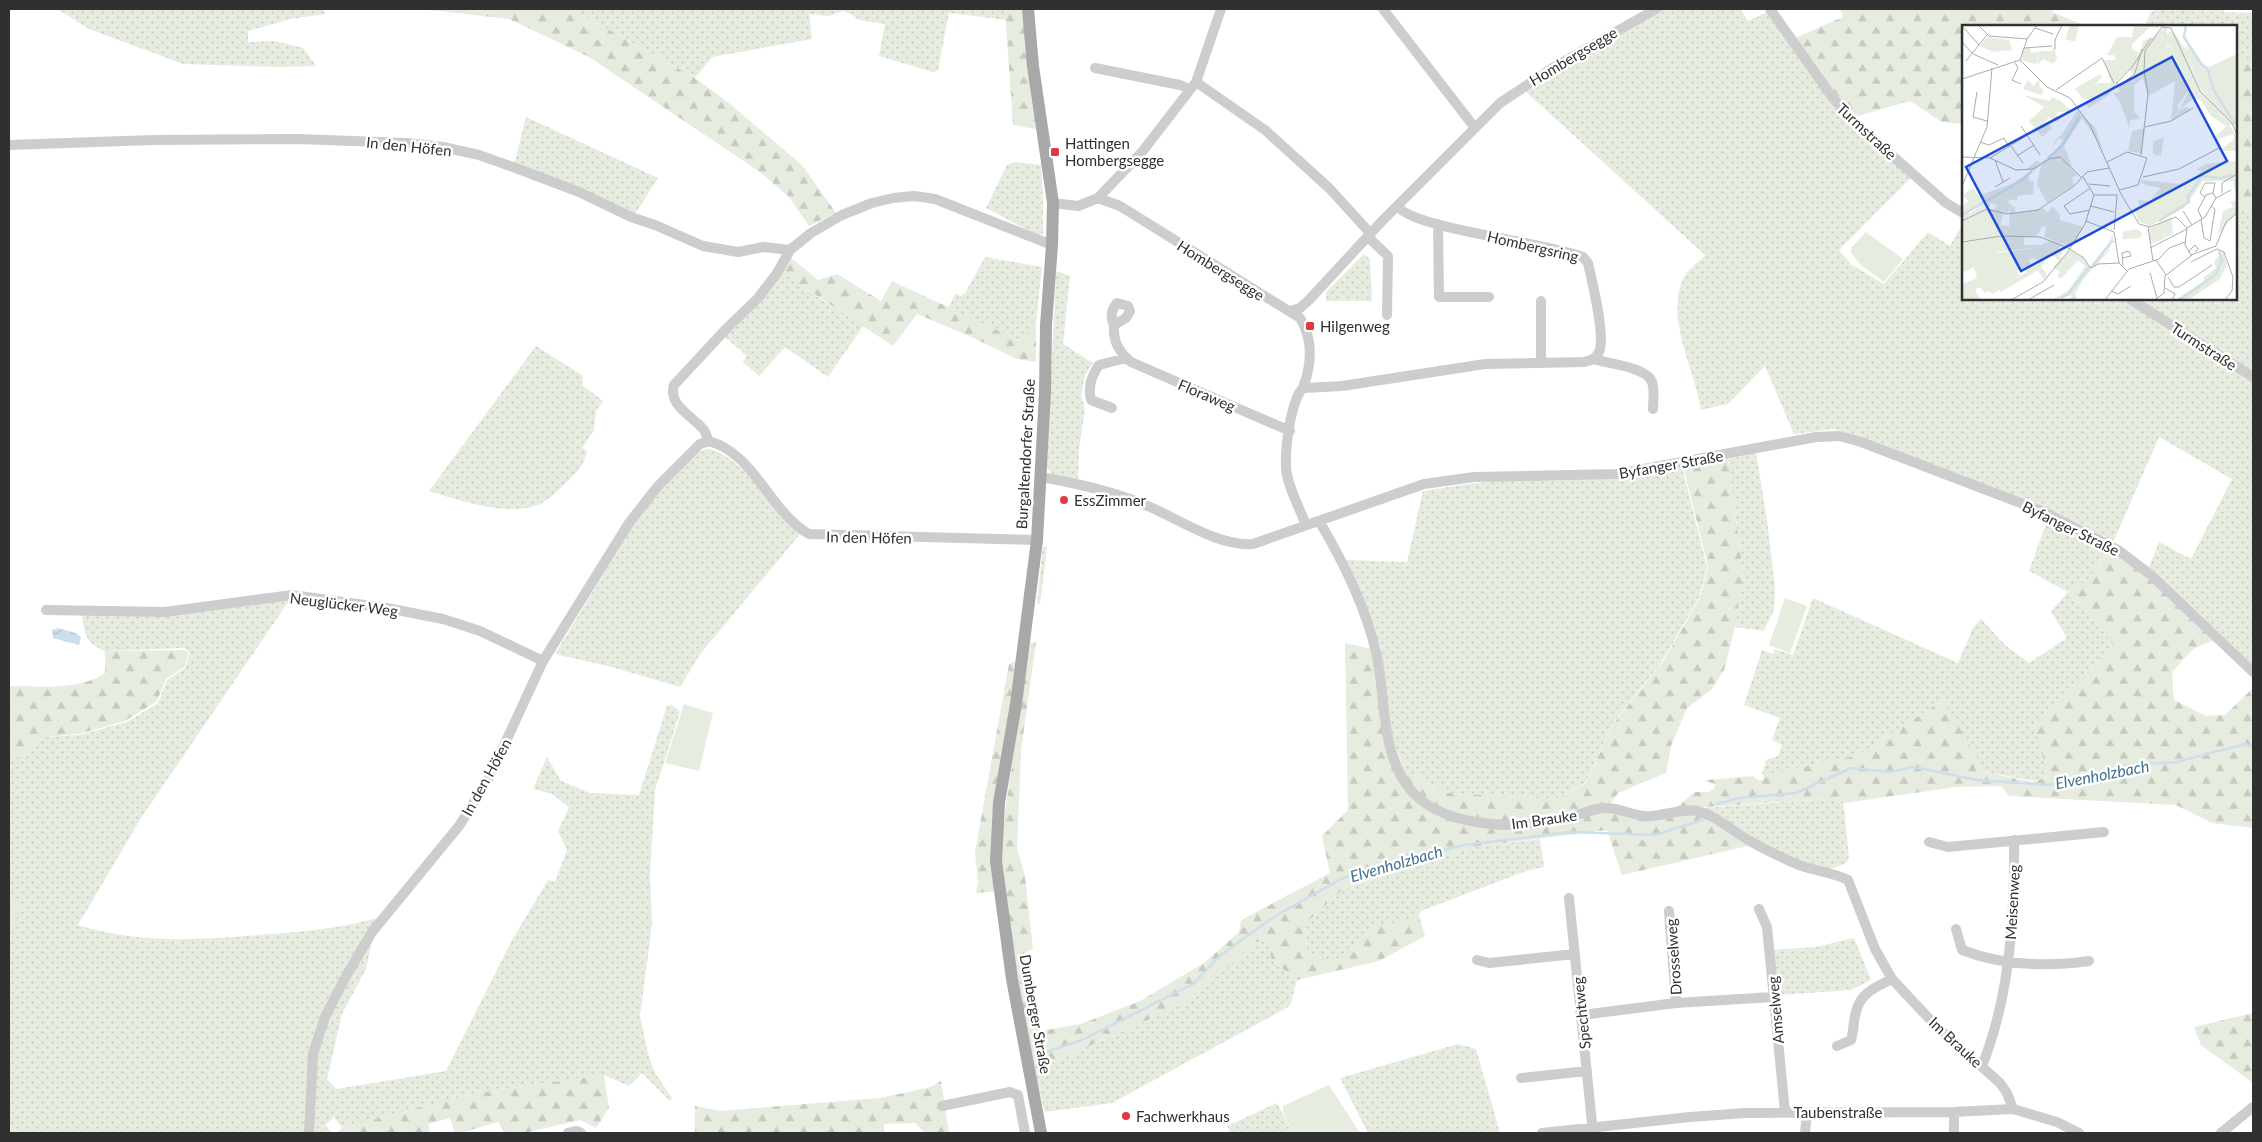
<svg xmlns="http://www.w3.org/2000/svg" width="2262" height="1142" font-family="Lato,sans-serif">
  <defs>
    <pattern id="green-dots" width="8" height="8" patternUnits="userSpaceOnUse" patternTransform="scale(1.25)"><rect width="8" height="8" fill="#e6ecdf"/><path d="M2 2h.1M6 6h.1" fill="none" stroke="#c6cbc0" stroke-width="1.8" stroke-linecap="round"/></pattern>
    <pattern id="forest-firs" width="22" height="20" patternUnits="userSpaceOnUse" patternTransform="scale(1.25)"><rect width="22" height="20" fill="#e6ecdf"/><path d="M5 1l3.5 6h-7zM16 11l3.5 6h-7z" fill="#c6cbc0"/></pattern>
    <pattern id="water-waves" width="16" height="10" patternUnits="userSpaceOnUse" patternTransform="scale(1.25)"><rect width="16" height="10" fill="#ccdfeb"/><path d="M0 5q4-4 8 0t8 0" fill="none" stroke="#b0c0ca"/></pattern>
  </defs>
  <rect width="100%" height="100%" fill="#fff"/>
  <path fill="url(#green-dots)" d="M57 9H323L325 14 291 19 248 31V42L275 41 303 48 316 66 279 67 183 64 89 29Z
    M572 9H1005L1007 20 949 13 938 70 933 72 879 56 885 24 859 20 851 14 843 11 829 16 809 14 812 39 712 57 695 78Z
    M1662 9H1740L1748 21 1767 12 1811 73 1911 178 1839 250 1852 265 1884 284 1928 232 1950 246 1963 223V299H2123L2253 379V668L2149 567 2159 542 2191 559 2232 479 2159 437 2113 543 1912 458 1835 429 1794 434 1765 366 1728 404 1701 410C1695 368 1664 319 1684 277 1688 269 1699 262 1705 255L1524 90Z
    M2155 10 2253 13V59H2236V26H2145L2150 13Z
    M526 117 658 178 635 214 514 165Z
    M1015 162 1041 165 1043 197V234L1037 235 986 208 1007 165Z
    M2236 205 2253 212V374L2135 299H2236Z
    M1364 254 1370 259 1372 301H1326V292Z
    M985 257 1042 267 1036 322 1033 323 1023 342 948 308 956 293 960 296 965 293Z
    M1056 271 1070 276 1063 344 1093 363 1085 375 1081 395 1085 409 1079 449 1078 479 1054 476 1047 467Z
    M782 272 825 302 864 325 828 377 785 347 759 376 743 362 747 356 724 336Z
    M536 346 583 376 582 385 603 401 596 411 594 430 582 448 587 451C583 468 576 473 564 485 556 492 549 500 540 504 510 518 459 500 429 491Z
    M707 449C736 451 780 511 800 534L701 653 680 687 612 667 555 654 645 506 696 453Z
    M1756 453 1767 520 1775 588 1774 610 1764 631 1735 627 1743 572 1728 459Z
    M1682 467 1707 567 1700 596 1661 663 1613 723 1586 782 1556 799 1448 793 1409 773 1389 737 1381 648 1345 560 1407 562 1423 491 1476 483Z
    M2048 518 2111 549 2088 580 2068 592 2114 644 2034 723 2049 775 2035 781 1979 771 1943 700 1859 755 1764 775 1762 774 1766 760 1778 756 1782 745 1772 740 1780 718 1744 705 1762 650 1773 654 1775 649 1793 655 1813 598 1958 663 1973 628 1981 619 2005 645 2029 663 2067 638 2051 611 2068 592 2029 571Z
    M1043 546 1047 547 1040 604 1037 603Z
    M291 598 141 818 78 925C140 944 196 940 260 935 299 932 339 929 377 918L366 969 342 1014 327 1079 337 1089 446 1071 512 940 548 880 555 882 567 850 558 831 569 807 552 794 533 789 547 757 561 781 590 793 639 795 667 706 672 705 680 712 655 790 650 874 652 924 640 1016 648 1053 654 1071 672 1098 670 1101 642 1073 629 1086 604 1075 476 1093 342 1128 334 1117 325 1125 332 1133H9V941L20 908 9 897V763L46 737 79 735 127 722 158 703 167 680 185 668 190 653 185 648 104 651C85 642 84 633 82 613Z
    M1843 798 1849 858 1845 864 1830 869 1795 862 1702 808Z
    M1540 839 1544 867 1526 871 1421 911 1418 917 1374 928 1334 962 1307 952 1306 923 1343 889 1473 847Z
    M1854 938 1871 980 1851 990 1779 995 1772 950 1816 947Z
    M1256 942H1272L1271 959 1297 980 1290 1006 1112 1103 1045 1112 1033 1068 1053 1062 1188 1002Z
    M1458 1044 1476 1049 1500 1133H1368L1340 1078Z
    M1277 1103 1293 1133H1231L1227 1126Z"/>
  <path fill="url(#forest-firs)" d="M422 9H572L695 78 729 103 802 165 836 213 809 226 788 196 760 172 589 57 509 19Z
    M1005 9H1025L1036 129 1013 125Z
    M1840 9H2054L2052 12 2081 24 2080 26H1963V124L1942 122 1910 101 1854 117 1793 39 1843 17Z
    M2154 9H2224V12L2154 10Z
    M2236 59H2253V149L2251 150 2253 151V212L2236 205Z
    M790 257 818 280 837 274 881 301 892 281 1023 342 1033 322H1036V362L1017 359 967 335 917 314 893 346 781 272Z
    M1728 458 1743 573 1735 627 1724 670 1711 690 1687 708 1671 746 1666 773 1618 793 1610 805C1557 818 1509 831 1456 814 1443 810 1429 805 1418 795 1402 781 1396 758 1389 738L1409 773 1448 793 1556 799 1586 783 1613 724 1662 663 1701 596 1708 566 1683 466Z
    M2111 549 2139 568 2214 640 2193 649 2172 672 2174 700 2206 716 2225 715 2253 688V828L2212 823 2176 805 2009 796 2001 785V786L1956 787 1844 803 1843 798 1674 809 1695 792H1709L1714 789 1715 784 1705 781V780L1754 776 1757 780H1763L1764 775 1859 755 1943 700 1980 762 1979 771 2033 782 2048 776 2034 723 2114 644 2068 592 2088 580Z
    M1036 642 1021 751 1017 849 1025 876 1033 949 1024 953 1040 1031 1081 1024 1140 1001 1204 963 1239 932 1241 920 1330 873 1322 836 1348 810 1345 643 1372 649 1386 741 1415 798 1479 825 1596 812 1688 813 1706 817 1752 845 1622 875 1607 830 1473 847 1343 889 1306 923 1307 952 1334 962 1374 928 1419 916 1425 936 1379 961 1297 980 1271 959V942H1256L1188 1002 1053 1062 1033 1068 998 860 1030 643Z
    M184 650 189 653 184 667 166 679 157 701 125 721 79 734 46 737 9 763V686C39 686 79 691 105 673V651Z
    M1021 659 998 803 1000 891 976 893 978 882 975 852 1009 664Z
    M9 897 21 908 9 941Z
    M2253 1013V1083L2201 1045 2194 1027Z
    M604 1075 609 1108 596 1128 580 1120 525 1133H505L498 1122 461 1133H455L450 1118 428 1124 430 1133H338L341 1128 476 1093Z
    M941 1081 949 1133H924L916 1123 884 1124V1133H695V1106L720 1111 880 1098 931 1087Z"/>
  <path fill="#e6ecdf" d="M1866 232 1903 259 1884 282 1861 265 1851 253V248Z
    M1785 598 1807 606 1790 653 1769 645Z
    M684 704 713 713 699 771 665 763Z
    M1329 1085 1360 1133H1293L1283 1112V1106Z"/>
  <path fill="url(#water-waves)" d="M58 628 75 633 81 637 79 645 53 638 52 630Z"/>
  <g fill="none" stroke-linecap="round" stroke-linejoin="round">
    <path stroke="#ccdfeb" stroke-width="2.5" d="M1717 804 1739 798 1796 793 1851 768 1890 772 1914 767 1977 780 2048 785 2090 777 2130 765 2177 762 2245 744 2253 747
      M1046 1052 1082 1040 1193 984 1221 955 1272 918 1341 879 1383 864 1464 845 1571 832 1655 835 1702 820"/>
    <path stroke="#cdcdcd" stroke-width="10" d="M1383 9 1475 128
      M1770 9 1833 98 1853 121 1946 203 1963 213
      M1095 68 1180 85 1189 89
      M1196 82 1265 130 1329 188 1371 234
      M9 145 153 140 298 139 407 143 443 147 479 155 513 167 579 192 631 217 655 225 703 246 738 252 764 247 790 250
      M1098 198 1142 152 1196 82 1221 9
      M1053 203 1078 206 1098 198 1120 206 1300 318C1313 339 1312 362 1304 385 1303 389 1300 391 1298 395 1290 413 1285 447 1286 467 1286 483 1300 509 1306 525
      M1438 224 1439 297H1489
      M1368 237 1388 256 1387 315
      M2130 299 2253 377
      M1541 301V362
      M1290 311 1300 308 1309 300 1382 221 1500 103 1554 67 1656 9
      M1114 325C1110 317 1111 310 1117 303L1128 306 1130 311 1126 318 1114 325C1113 341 1118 351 1131 362L1290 431
      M1594 359C1608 364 1647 367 1652 382 1655 390 1653 401 1653 409
      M1304 388 1342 386 1485 364 1584 362C1591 360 1596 359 1599 352 1606 337 1592 281 1588 263L1583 257C1553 244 1409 228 1398 206
      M1112 408 1091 400C1088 386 1091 377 1099 365L1126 358
      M709 441C707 438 706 433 704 430 693 416 667 405 674 385L727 328 758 298 777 273 790 250 811 233 842 215 872 203 893 198 914 196 935 199 1052 245
      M1041 477C1075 483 1107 490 1138 502 1174 515 1216 547 1253 544L1424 484 1474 477 1617 474 1816 437 1839 436 1861 442 2044 512 2118 550 2151 575 2253 672
      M1319 521C1343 561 1365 606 1376 652 1386 695 1380 746 1406 784 1437 829 1516 830 1564 819 1578 816 1590 809 1604 808 1621 807 1636 818 1652 816 1667 815 1682 808 1697 811 1716 815 1733 832 1750 841 1763 849 1779 856 1794 863 1811 871 1831 871 1848 880L1875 949 1892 979 1936 1026 2000 1083 2007 1093 2013 1109
      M46 610 165 612 292 595 387 608 443 619 480 631 543 661
      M1929 842 1948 847 2104 832
      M1569 898 1593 1133
      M1759 909 1767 927 1785 1112
      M1669 911 1676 1003
      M1956 929 1962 950C2003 966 2045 967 2089 961
      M1477 960 1489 963 1575 954
      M1582 1015 1676 1003 1773 997
      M1837 1046 1851 1040C1854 1030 1853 1022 1856 1012 1860 993 1876 987 1892 979
      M1982 1066C2010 996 2015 916 2014 840
      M1521 1078 1587 1071
      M942 1106 1010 1092 1018 1095 1025 1133
      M309 1133 313 1054 325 1017 345 978 372 932 459 826 489 778 543 661 629 523 657 487 700 444 709 441C755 454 770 512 809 534L1037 540
      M568 1133 577 1131 581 1133
      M1542 1133 1690 1117 1745 1113 1954 1112 2013 1109 2057 1122 2079 1133
      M1805 1133 1807 1113
      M1954 1133V1112
      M2221 1133 2253 1107"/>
    <path stroke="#a8a8a8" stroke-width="12" d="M1028 9 1033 66 1053 203 1052 245 1046 325 1045 392 1037 540 1016 704 999 803 996 861 1012 979 1041 1133"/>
  </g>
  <g fill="#e03945" stroke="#fff" stroke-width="2">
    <rect x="1050" y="147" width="10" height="10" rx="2.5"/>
    <rect x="1305" y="321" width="10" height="10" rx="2.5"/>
    <circle cx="1064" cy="500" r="5"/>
    <circle cx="1126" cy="1116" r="5"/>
  </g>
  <g text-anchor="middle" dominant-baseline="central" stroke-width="5" stroke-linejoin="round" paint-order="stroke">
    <g font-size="15" fill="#303030" stroke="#fff">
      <text transform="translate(1573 56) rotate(-31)">Hombergsegge</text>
      <text transform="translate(1867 131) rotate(43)">Turmstraße</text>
      <text transform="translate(409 146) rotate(6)">In den Höfen</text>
      <text transform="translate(1533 246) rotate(13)">Hombergsring</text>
      <text transform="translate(1221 270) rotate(32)">Hombergsegge</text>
      <text transform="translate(2204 346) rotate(33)">Turmstraße</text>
      <text transform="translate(1207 395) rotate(23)">Floraweg</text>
      <text transform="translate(1025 454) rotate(-87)">Burgaltendorfer Straße</text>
      <text transform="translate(1671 464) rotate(-10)">Byfanger Straße</text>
      <text transform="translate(2071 528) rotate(26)">Byfanger Straße</text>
      <text transform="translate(869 537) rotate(1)">In den Höfen</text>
      <text transform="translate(344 604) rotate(7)">Neuglücker Weg</text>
      <text transform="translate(486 777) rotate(-61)">In den Höfen</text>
      <text transform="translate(1544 819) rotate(-8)">Im Brauke</text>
      <text transform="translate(2012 902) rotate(-87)">Meisenweg</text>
      <text transform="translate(1673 957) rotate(-94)">Drosselweg</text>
      <text transform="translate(1775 1010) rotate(-95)">Amselweg</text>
      <text transform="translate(1581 1013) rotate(-96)">Spechtweg</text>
      <text transform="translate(1036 1014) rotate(80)">Dumberger Straße</text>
      <text transform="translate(1956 1042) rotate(43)">Im Brauke</text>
      <text x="1838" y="1112">Taubenstraße</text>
    </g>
    <g font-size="15" fill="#303030" stroke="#fff" text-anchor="start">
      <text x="1065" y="143">Hattingen<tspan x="1065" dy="17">Hombergsegge</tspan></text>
      <text x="1320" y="326">Hilgenweg</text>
      <text x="1074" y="500">EssZimmer</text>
      <text x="1136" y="1116">Fachwerkhaus</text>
    </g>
    <g font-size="16" font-style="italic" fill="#407190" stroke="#fff">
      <text transform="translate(2102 774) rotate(-11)">Elvenholzbach</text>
      <text transform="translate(1396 863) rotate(-16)">Elvenholzbach</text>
    </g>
  </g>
  <g transform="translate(1962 25)">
    <rect width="275" height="275" fill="#fff"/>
    <path d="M108 0H117L113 17 103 14ZM198 9 205 22 210 21 219 54 230 61 216 80V86L224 82 228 84 209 96 213 56 186 71 181 53 172 60V86L178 94 168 95V104L157 75 151 68 158 67 180 50 186 24ZM25 12 47 15 50 25 31 27 18 21ZM229 21 247 47 250 65 257 76 252 79 236 61 230 44 232 42 223 26ZM62 23H68L69 28 78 26 74 39 59 35ZM138 49 140 52 133 60 119 67 112 64ZM61 70 88 76 90 72 99 76 109 86 96 87 94 90 99 93 95 97 86 92 84 98 91 103 80 112 67 96 82 82ZM116 85 119 89 105 111 99 110ZM183 103 180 129 166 126 170 106ZM202 112 199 131 191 129V117ZM95 134 103 136 115 150 110 153 112 160 89 175 81 164 83 142ZM275 136V148L265 151 248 148 237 153 235 151 240 145H233L245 139ZM67 151 68 157 72 156 71 169 55 171V176L48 174 46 178 53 182V188L81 183 86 188 90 181 98 190V195L122 202 109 222 82 212 85 202 80 201 75 211 62 212V220H78L76 222 35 227 34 232 53 231 41 238 45 245 66 235 69 239 55 246 58 250 52 254 35 258 38 265 30 269 27 266 23 268 18 262 13 265 19 275H0V259L15 253 12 242 3 247 0 243V217L10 213 0 216 1 192 20 181 42 188 38 200 47 201 48 182 41 180V165ZM234 155 226 176 211 188 188 201 176 196 172 183 178 181 176 175 188 176 198 163H219ZM11 163 16 170V177L6 183 0 182 6 176 1 170ZM209 192 211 209 202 213 200 197ZM108 225 121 233 127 242 117 250 123 241 116 235 99 254 95 251 98 247 91 242Z" fill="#e6ecdf"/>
    <path d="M172 0H198L196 3 188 2 170 19V24L178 28 181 16 195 10 201 3H205V9L209 6 215 11 222 23 228 19 223 26 232 42 229 43 236 63 252 79 257 76 250 65 245 43 275 29V104L272 100H267L275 111V137L273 126H262L261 123 272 114 271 109 256 114 258 121 253 112 264 101 249 91 239 76 232 73 216 86 230 61 219 54 210 21 201 20 200 9 186 24 183 46 179 50 158 67 156 62 171 55 172 49 167 44 152 59 148 69 127 83 122 77 127 78 128 74H121L114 65 119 67 137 58H149L142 35H154L152 30H145L155 12H170ZM92 21 95 34 91 39 81 34 75 41 78 26H90ZM78 54 77 60 82 67 79 70 61 64 66 55 71 61ZM119 89 133 102 141 124 120 93 102 121 111 143 99 134 83 142 81 164 89 175 85 178 75 159 79 140 59 157 54 166 47 162 41 164 45 169 41 180 48 182 46 188 32 185 35 180 29 178 26 184 19 181 9 186 0 196V182L6 183 15 177 13 172 49 159 71 145 65 144 75 135 78 138 90 130 101 115 97 113 91 121 93 115 99 110 105 111ZM248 148 266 151 275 148V175L271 156H241L222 183 188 201 226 176 222 172 233 156 219 163H198L184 160 178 157 180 155 218 159ZM268 176H275V187L256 210 261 186 271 182ZM150 210 153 218H149L147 226 122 253 113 269 116 275H108L110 270 90 275 107 265 117 250 145 226ZM90 215 100 219 96 224 101 228 97 231 100 233 97 236 89 229 84 234 79 242 85 249 82 255 76 245 39 267 35 259 49 250 52 254 61 249 65 247 62 243 68 239 70 242 77 235 71 233 45 246 41 238 51 232H34L35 228 72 223ZM261 226 265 239 258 254 226 275H213L243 256 241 253 254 243 252 237Z" fill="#e6ecdf"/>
    <path d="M200 197 202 214 188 219 187 204Z" fill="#e6ecdf"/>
    <path d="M175 204 180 208 178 213 160 214 161 207Z" fill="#e6ecdf"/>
    <path fill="none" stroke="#ccdfeb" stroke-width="2.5" d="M224 0 222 12 239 39 245 43 252 66 273 99M86 133 100 121 118 91M0 190 59 156 70 146M197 196 227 177 226 171 240 151 258 153 271 150M131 240 150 216M99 273 106 269 127 243M217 275 253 250 260 236 257 226"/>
    <path fill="none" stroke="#acacac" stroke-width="1" d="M16 0 27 11 65 14M1 2 17 20M200 2 209 3 238 66 270 98 275 110M73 3 91 9M0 17 11 29 36 40M62 23 90 21M93 24V15L100 0M58 35 65 14 75 0M4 36 25 10M53 38 56 43 50 55 59 59M0 54 58 35 85 62 108 73 128 100 159 169 177 199 188 202 214 192 225 203 223 220 229 230 254 221 264 197 275 188M154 57 158 61 173 48 180 24M94 65 140 33 152 58M147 66 170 42 189 13M15 67 11 92 25 96M59 101 78 130M183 102 209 96 231 83M18 117 27 120 42 113 47 122M49 121 61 138M179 130 186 69 182 46 183 26 201 0M55 131 72 120M0 132 28 133 72 106M28 133 54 145 71 144 87 134 98 132 120 153M33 135 41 157M145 137 165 127 185 133 176 160 157 165M121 152 132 170M181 152 217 144 257 123M127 159 148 161M0 161 25 102 30 43M33 162 48 153M127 164 102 181 108 189 128 185M260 168V158L275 149M132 170H156M243 172 238 168 243 158H253L251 168M129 181 152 187M221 186 230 200M240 194 236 185 244 170 251 168 254 173M239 195 242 213 248 216 253 184 249 181M0 196 25 184 45 189 76 185 112 161 125 147 147 143M124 196 152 207 157 238M186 202 191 236M225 203 243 192 254 173 269 165M152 205 155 171M0 217 40 211 78 212 106 223 122 233 128 243 136 239 157 238 165 246M188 223 225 204M255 224 262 227 271 252 270 266 263 275M226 227 233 220 236 224 233 227M160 233 169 231 167 226 160 228 161 241M194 235 204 250M229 237 255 224M188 248 195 273M206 252 212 262H217L250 240M203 263 213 269 210 275M149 266 156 269 169 261M49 275 81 257 105 228 123 199 132 170M66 275 92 260M143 275 167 244 197 234 207 223 223 217M193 275 202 268 203 251 230 230"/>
    <path fill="#1d4ed8" fill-opacity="0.15" stroke="#1d4ed8" stroke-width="2.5" d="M210 32 265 136 59 246 4 142Z"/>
    <rect width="275" height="275" fill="none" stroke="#303030" stroke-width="2.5"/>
  </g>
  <rect width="2262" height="1142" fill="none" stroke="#303030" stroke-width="20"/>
</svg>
